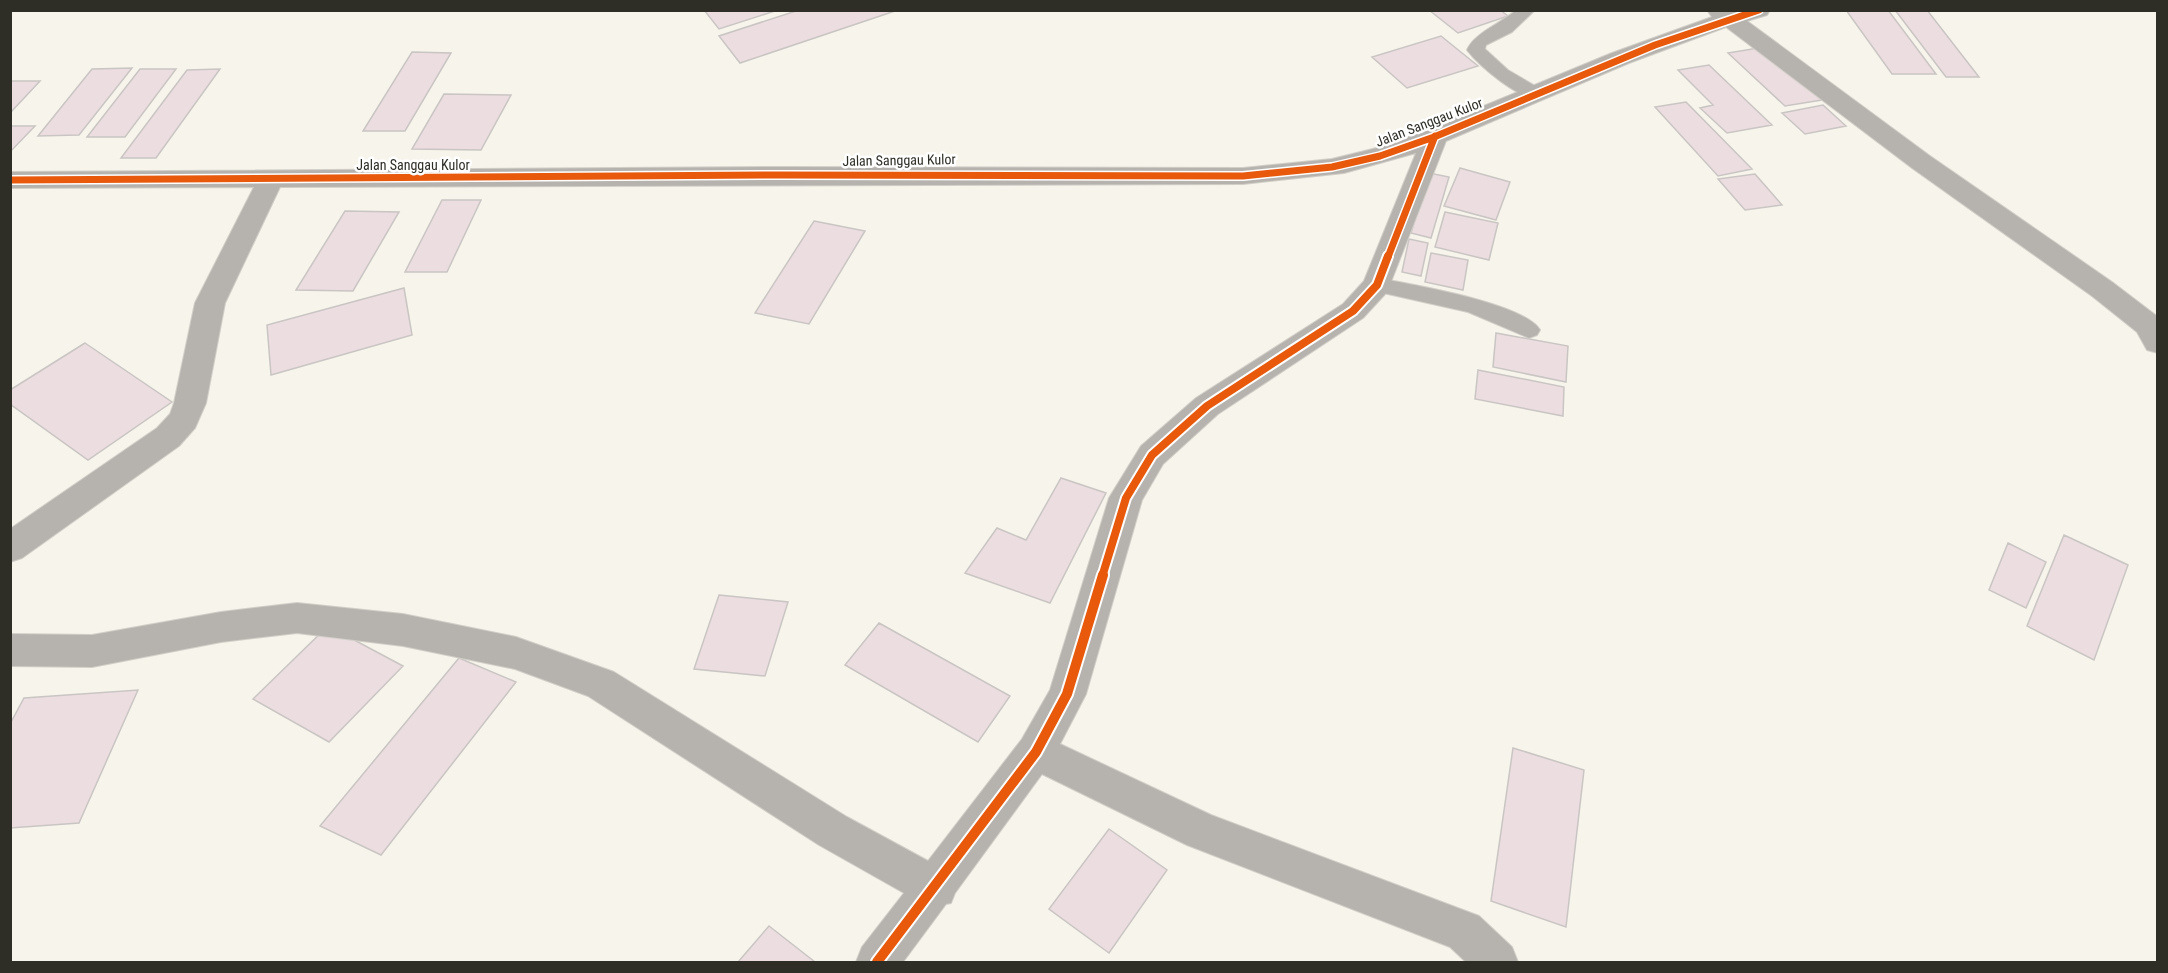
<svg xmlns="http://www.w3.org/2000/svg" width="2168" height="973" font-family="'Roboto Condensed',sans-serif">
  <rect width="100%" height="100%" fill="#f7f4eb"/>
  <path fill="#ecdde1" stroke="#c9c5c3" stroke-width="1.5" d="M704 10H778L719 29Z
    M799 10H898L740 63 719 36Z
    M1429 10H1500L1508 16 1458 33Z
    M1846 10H1888L1936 74H1892Z
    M1895 10H1927L1979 77H1946Z
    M1441 36 1478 66 1407 88 1372 57Z
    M1764 47 1822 100 1785 106 1728 53Z
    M412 52 451 53 405 131H363Z
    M1709 65 1772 125 1727 133 1700 108 1713 105 1678 70Z
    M132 68 79 135 38 136 92 69Z
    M140 69H176L125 137H87Z
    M220 69 156 158H121L187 70Z
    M10 81H40L10 113Z
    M444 94 511 95 481 150 412 149Z
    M1686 102 1752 169 1718 176 1655 107Z
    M1823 105 1846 126 1805 134 1782 113Z
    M10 126H35L10 152Z
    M1460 168 1510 182 1496 220 1444 206Z
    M1429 173 1449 177 1431 238 1411 233Z
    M1755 174 1782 205 1745 210 1718 179Z
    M442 200H481L447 272H405Z
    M345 211 399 212 353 291 296 290Z
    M1445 212 1498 223 1489 260 1435 247Z
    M814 221 865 231 809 324 755 313Z
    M1409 239 1428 243 1421 276 1402 272Z
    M1431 253 1468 260 1463 290 1425 282Z
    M404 288 412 335 271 375 267 325Z
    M1496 333 1568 346 1566 382 1493 367Z
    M85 343 172 402 88 460 10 404V390Z
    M1478 370 1564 387 1563 416 1475 399Z
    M1061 478 1106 493 1050 603 965 573 997 528 1026 540Z
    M2064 535 2128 565 2094 660 2027 626Z
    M2008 543 2046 562 2026 608 1989 590Z
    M719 595 788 602 765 676 694 669Z
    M879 623 1010 696 978 742 845 665Z
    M328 626 403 666 329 742 253 699Z
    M459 658 516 682 381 855 320 826Z
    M138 690 79 823 10 828V724L24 698Z
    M1513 748 1584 770 1566 927 1491 901Z
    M1109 829 1167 870 1109 953 1049 909Z
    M769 926 815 962H738Z"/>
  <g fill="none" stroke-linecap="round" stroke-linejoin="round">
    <defs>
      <path id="lane" d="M1516 10H1535L1512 32 1486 45 1485 49 1508 70 1542 90 1545 94 1542 98C1522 103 1479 66 1467 50 1474 33 1502 23 1516 10Z
        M1377 278C1409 284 1524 303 1540 330L1537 335 1529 338 1468 312 1370 290 1367 285 1370 280Z"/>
      <path id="street" d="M1707 10H1770L1767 15 1747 21 1930 156 2112 282 2158 317V353L2147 350 2137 332 2092 296 1912 168 1726 27 1629 63 1446 141 1387 292 1363 318 1218 414 1163 464 1142 500 1086 694 1060 744 1211 815 1479 916 1512 947 1518 962H1466L1450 947 1187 845 1042 774 955 893 951 903 946 904 903 962H856L862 947 904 893 819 845 588 696 515 669 403 646 297 633 221 642 92 667 10 666V634L92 635 221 612 297 603 403 614 516 637 614 672 847 817 928 861 1022 739 1050 690 1109 498 1141 446 1196 398 1343 304 1364 281 1416 153 1344 173 1243 184 280 187 225 303 206 403 195 428 179 446 22 558 10 562V529L157 428 170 414 174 403 195 303 254 187 10 188V172L781 167 1243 168 1332 159 1389 145 1612 53 1712 17Z"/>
    </defs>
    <use href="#lane" stroke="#d2cfc8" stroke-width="2"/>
    <use href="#street" stroke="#d2cfc8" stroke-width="2"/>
    <use href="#lane" fill="#b6b3af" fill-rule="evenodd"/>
    <use href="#street" fill="#b6b3af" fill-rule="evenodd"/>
    <defs>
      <path id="cycleway-far2" d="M10 180 781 175 1243 176 1332 167 1380 156 1434 137 1655 45 1759 10
        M1388 257 1435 136"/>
      <path id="cycleway-far1" d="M1102 577 1126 498 1152 455 1207 406 1353 311 1377 285 1388 256"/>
      <path id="cycleway" d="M877 962 1036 752 1067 694 1103 575"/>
    </defs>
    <use href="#cycleway-far2" stroke="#fff" stroke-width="10"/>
    <use href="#cycleway-far1" stroke="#fff" stroke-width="12"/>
    <use href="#cycleway" stroke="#fff" stroke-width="14"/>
    <use href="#cycleway-far2" stroke="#e8590c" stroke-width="7"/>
    <use href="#cycleway-far1" stroke="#e8590c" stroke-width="8"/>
    <use href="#cycleway" stroke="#e8590c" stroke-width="10"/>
  </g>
  <g text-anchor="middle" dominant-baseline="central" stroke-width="5" stroke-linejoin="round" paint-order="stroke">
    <g font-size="14" fill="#2e2d26" stroke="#fff">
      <text transform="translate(1429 122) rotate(-21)">Jalan Sanggau Kulor</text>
      <text transform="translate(899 160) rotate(-1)">Jalan Sanggau Kulor</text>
      <text x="413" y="165">Jalan Sanggau Kulor</text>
    </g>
  </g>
  <rect width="2168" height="973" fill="none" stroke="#2e2d26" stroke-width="24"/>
</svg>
